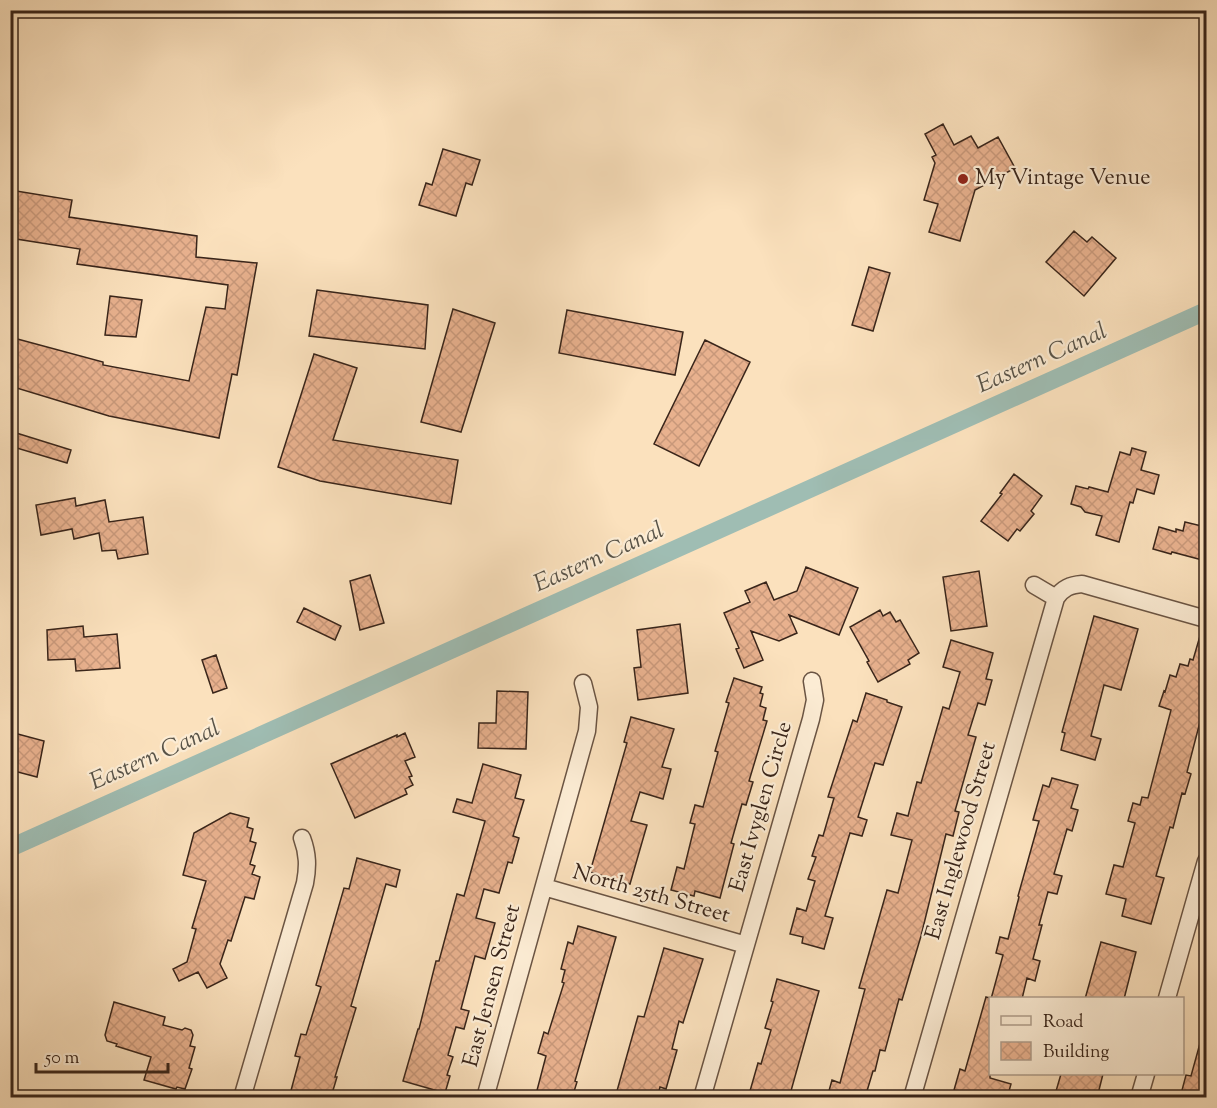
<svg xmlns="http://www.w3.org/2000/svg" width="1217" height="1108" font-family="'Sorts Mill Goudy',serif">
  <defs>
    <pattern id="building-cross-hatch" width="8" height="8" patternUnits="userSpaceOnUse" patternTransform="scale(1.5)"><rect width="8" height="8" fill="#e8b18e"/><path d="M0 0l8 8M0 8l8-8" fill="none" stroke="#c8987a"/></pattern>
  </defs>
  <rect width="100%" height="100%" fill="#fbe1bd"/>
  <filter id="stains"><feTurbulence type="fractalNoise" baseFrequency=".00333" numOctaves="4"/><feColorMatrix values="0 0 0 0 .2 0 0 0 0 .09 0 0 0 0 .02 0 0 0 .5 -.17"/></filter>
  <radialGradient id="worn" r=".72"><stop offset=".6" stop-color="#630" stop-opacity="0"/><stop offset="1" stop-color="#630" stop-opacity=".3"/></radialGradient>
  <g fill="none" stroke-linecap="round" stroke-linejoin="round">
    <path stroke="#9fbdb3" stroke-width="18" d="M10 848 1206 311"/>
  </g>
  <path fill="url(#building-cross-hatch)" stroke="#39251a" stroke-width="1.5" d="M943 124 954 145 971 136 978 148 998 137 1015 168 975 190 960 241 929 232 938 204 924 200 935 163 932 157 936 155 925 134Z
    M443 149 480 160 472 185 466 183 456 216 419 205 426 183 432 185Z
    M10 190 72 200 69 217 197 236 196 257 257 263 237 375 232 374 219 438 109 416 10 386V337L103 362V365L189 381 206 307 225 309 228 285 77 264 80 249 10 238Z
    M1074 231 1087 242 1092 237 1116 258 1084 296 1046 262Z
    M869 267 890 273 873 331 852 325Z
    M317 290 428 305 425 349 309 336Z
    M110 296 142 300 136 337 105 335Z
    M453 309 495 323 461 432 421 422Z
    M567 310 683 332 675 375 559 353Z
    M705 340 750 362 699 466 654 444Z
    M314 354 357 368 333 440 458 460 451 504 320 481 278 467Z
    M10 431 71 450 67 463 10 446Z
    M1132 448 1146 452 1141 470 1159 475 1154 494 1137 489 1133 503 1130 502 1119 542 1096 535 1102 516 1085 512 1081 507 1071 504 1076 486 1088 489 1089 487 1108 492 1120 452 1130 455Z
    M1014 474 1042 496 1031 511 1034 514 1020 531 1017 529 1008 541 981 521 1002 494 1000 493Z
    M75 498 76 506 105 500 109 522 143 517 148 554 118 559 116 550 102 551 99 533 74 539 72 529 41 535 36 505Z
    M1185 522 1206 527V561L1172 552 1171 554 1153 549 1159 527 1176 532V529L1183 531Z
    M806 567 858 588 839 635 789 615 797 633 779 641 751 631 763 660 744 668 736 649 739 648 724 613 750 602 745 591 766 582 774 600 797 591Z
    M979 571 987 626 951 631 943 577Z
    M370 575 384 623 360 630 350 581Z
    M304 608 341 626 335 640 297 622Z
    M880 610 883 616 890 612 896 622 900 620 919 653 908 660 910 664 878 682 867 662 869 661 850 627Z
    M1094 616 1138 629 1121 690 1104 685 1091 736 1101 739 1095 760 1061 750 1065 733 1062 732Z
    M680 624 688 693 638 700 634 668 641 667 637 630Z
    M83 626 84 637 117 634 120 668 76 671 75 659 48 660 47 630Z
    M1202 629H1206V705L1203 718H1201L1187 772 1191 774 1185 794 1182 793 1173 828 1170 827 1156 876 1164 878 1151 924 1122 916 1126 899 1106 894 1114 865 1123 867 1135 823 1128 821 1133 803 1140 805 1142 797 1148 798 1171 710 1159 706 1164 691 1165 692 1170 675 1176 677 1180 664 1188 666 1190 659 1193 660Z
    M951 640 993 653 986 679 992 680 985 705 978 703 968 735 976 737 955 811 959 812 953 836 946 834 921 936 902 1000 899 999 885 1051 880 1050 875 1071H873L867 1091 877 1094 876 1098H827L832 1080 840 1083 865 989 859 988 887 890 898 893 912 840 891 835 897 813 908 816 917 782 921 783 943 707 949 709 960 672 943 667Z
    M216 655 227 688 213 693 202 660Z
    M734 678 762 687 760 693 763 694 760 706 766 708 763 720 767 721 749 781 753 782 746 805 742 804 731 843 734 844 720 898 695 891 694 896 671 890 677 867 684 869 695 824 690 823 695 805 703 807 718 752 715 751 729 703 726 702Z
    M497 691 528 692 526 749 478 748 479 723H496Z
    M866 693 887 700V702L902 707 883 765 875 763 858 817 867 820 862 836 850 833 825 916 833 918 824 949 802 943 803 937 790 934 797 908 806 911 815 881 808 879 816 857 812 856 819 835 823 836 834 798 828 797 853 720 857 722Z
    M631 717 674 729 662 767 671 769 663 799 640 792 631 821 647 825 630 884 590 872 627 743 624 742Z
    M14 733 44 741 37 777 10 770V746Z
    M405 733 415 757 405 761 412 776 409 777 413 785 405 789 407 794 355 818 331 764 397 735V737Z
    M483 764 521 775 515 798 524 800 513 836 519 838 512 863 508 862 499 893 484 889 476 918 495 923 485 959 475 956 461 1009 469 1011 464 1029 456 1027 448 1055 453 1057 447 1075 450 1076 445 1093 403 1081 418 1029H419L436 961H439L457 894 464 896 485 821 453 812 457 799 472 803Z
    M1052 778 1078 785 1071 808 1078 810 1072 831 1067 829 1054 874 1062 876 1057 894 1048 892 1039 925H1042L1033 959 1040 961 1035 981 1027 978 1022 999H991L1003 955 996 953 1000 937 1008 939 1019 897 1018 896 1039 821 1033 820 1043 785 1049 787Z
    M230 813 249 818 247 827 253 829 250 841 256 843 250 864 255 866 252 874 260 877 254 899 245 897 231 941 228 940 220 964 227 978 207 988 198 972 179 981 173 969 187 962 196 929 192 928 206 881 183 875 194 833Z
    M357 858 400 870 396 887 386 884 351 1006 356 1008 335 1077H337L331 1097 321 1094 320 1098H289L300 1057 295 1056 301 1034 306 1035 321 987 316 985 344 888 349 889Z
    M578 926 616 937 575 1081 577 1082 572 1098H535L546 1056 538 1053 544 1032 548 1034 564 983 562 982 565 970 561 969 568 942 573 944Z
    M1101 942 1136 952 1124 999H1085Z
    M664 948 703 959 683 1023 679 1021 672 1049 677 1050 666 1089 660 1087 657 1098H615L638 1016 644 1017Z
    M777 979 819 991 789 1098H748L758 1063 761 1064 771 1030 765 1028 773 1002 771 1001Z
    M986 997 990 998V1078L1011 1084 1007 1098H970L971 1095 954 1090 960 1069 965 1071Z
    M114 1002 165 1017 163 1025 182 1030 185 1028 191 1030 193 1035 190 1046 195 1047 189 1068 192 1069 185 1089 177 1087 176 1089 144 1080 151 1057 116 1046 117 1044 107 1041 105 1035Z
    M1202 1036H1206V1098H1192L1181 1094 1186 1075 1191 1076Z
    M1061 1074H1103L1097 1098H1054Z"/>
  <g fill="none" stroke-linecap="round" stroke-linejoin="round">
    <defs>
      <path id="minor" d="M1034 585 1056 598
        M544 887 746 945
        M1167 998 1206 861
        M242 1098 305 883C308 867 308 854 302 838
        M485 1098 587 731 589 707 583 683
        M702 1098 811 719 815 700 812 681
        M912 1098 1056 598C1063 588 1070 585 1082 584L1206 619
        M1139 1098 1146 1074"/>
    </defs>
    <use href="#minor" stroke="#6a5443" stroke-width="19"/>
    <use href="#minor" stroke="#fcecd4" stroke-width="16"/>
  </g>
  <circle fill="#8f2418" stroke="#fcecd4" stroke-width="2" cx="963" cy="179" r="6"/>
  <g text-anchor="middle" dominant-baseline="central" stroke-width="4.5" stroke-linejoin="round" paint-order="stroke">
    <g font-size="22" fill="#39251a" stroke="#fcecd4" text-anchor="start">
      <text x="975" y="179">My Vintage Venue</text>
    </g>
    <g font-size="22" fill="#39251a" stroke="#fcecd4">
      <text transform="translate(762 807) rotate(-74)">East Ivyglen Circle</text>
      <text transform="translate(962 841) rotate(-74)">East Inglewood Street</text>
      <text transform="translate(651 895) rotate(16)">North 25th Street</text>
      <text transform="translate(493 986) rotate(-75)">East Jensen Street</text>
    </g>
    <g font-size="24" font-style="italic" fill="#585348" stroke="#fcecd4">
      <text transform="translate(1042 359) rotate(-24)">Eastern Canal</text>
      <text transform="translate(599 558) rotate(-24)">Eastern Canal</text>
      <text transform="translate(155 756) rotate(-24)">Eastern Canal</text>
    </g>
  </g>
  <rect width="1217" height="1108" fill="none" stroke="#fbe1bd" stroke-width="36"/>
  <rect x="12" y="12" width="1193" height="1084" fill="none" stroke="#39251a" stroke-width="3"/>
  <rect x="18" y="18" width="1181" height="1072" fill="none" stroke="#39251a" stroke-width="1.5"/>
  <rect x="989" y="997" width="195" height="78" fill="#fcecd4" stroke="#ae9c8a" stroke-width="1.5"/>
  <rect x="1001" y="1016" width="30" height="9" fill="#fcecd4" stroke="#ae9c8a" stroke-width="1.5"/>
  <text x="1043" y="1027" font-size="18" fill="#39251a">Road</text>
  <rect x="1001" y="1042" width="30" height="18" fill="url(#building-cross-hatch)" stroke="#ae9c8a" stroke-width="1.5"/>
  <text x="1043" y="1057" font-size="18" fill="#39251a">Building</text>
  <path d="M36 1063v9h132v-9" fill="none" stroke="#39251a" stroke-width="3"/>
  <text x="45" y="1063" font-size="18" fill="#39251a" stroke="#fcecd4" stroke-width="4.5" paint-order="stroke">50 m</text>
  <rect width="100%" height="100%" filter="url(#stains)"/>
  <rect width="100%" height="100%" fill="url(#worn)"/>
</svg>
